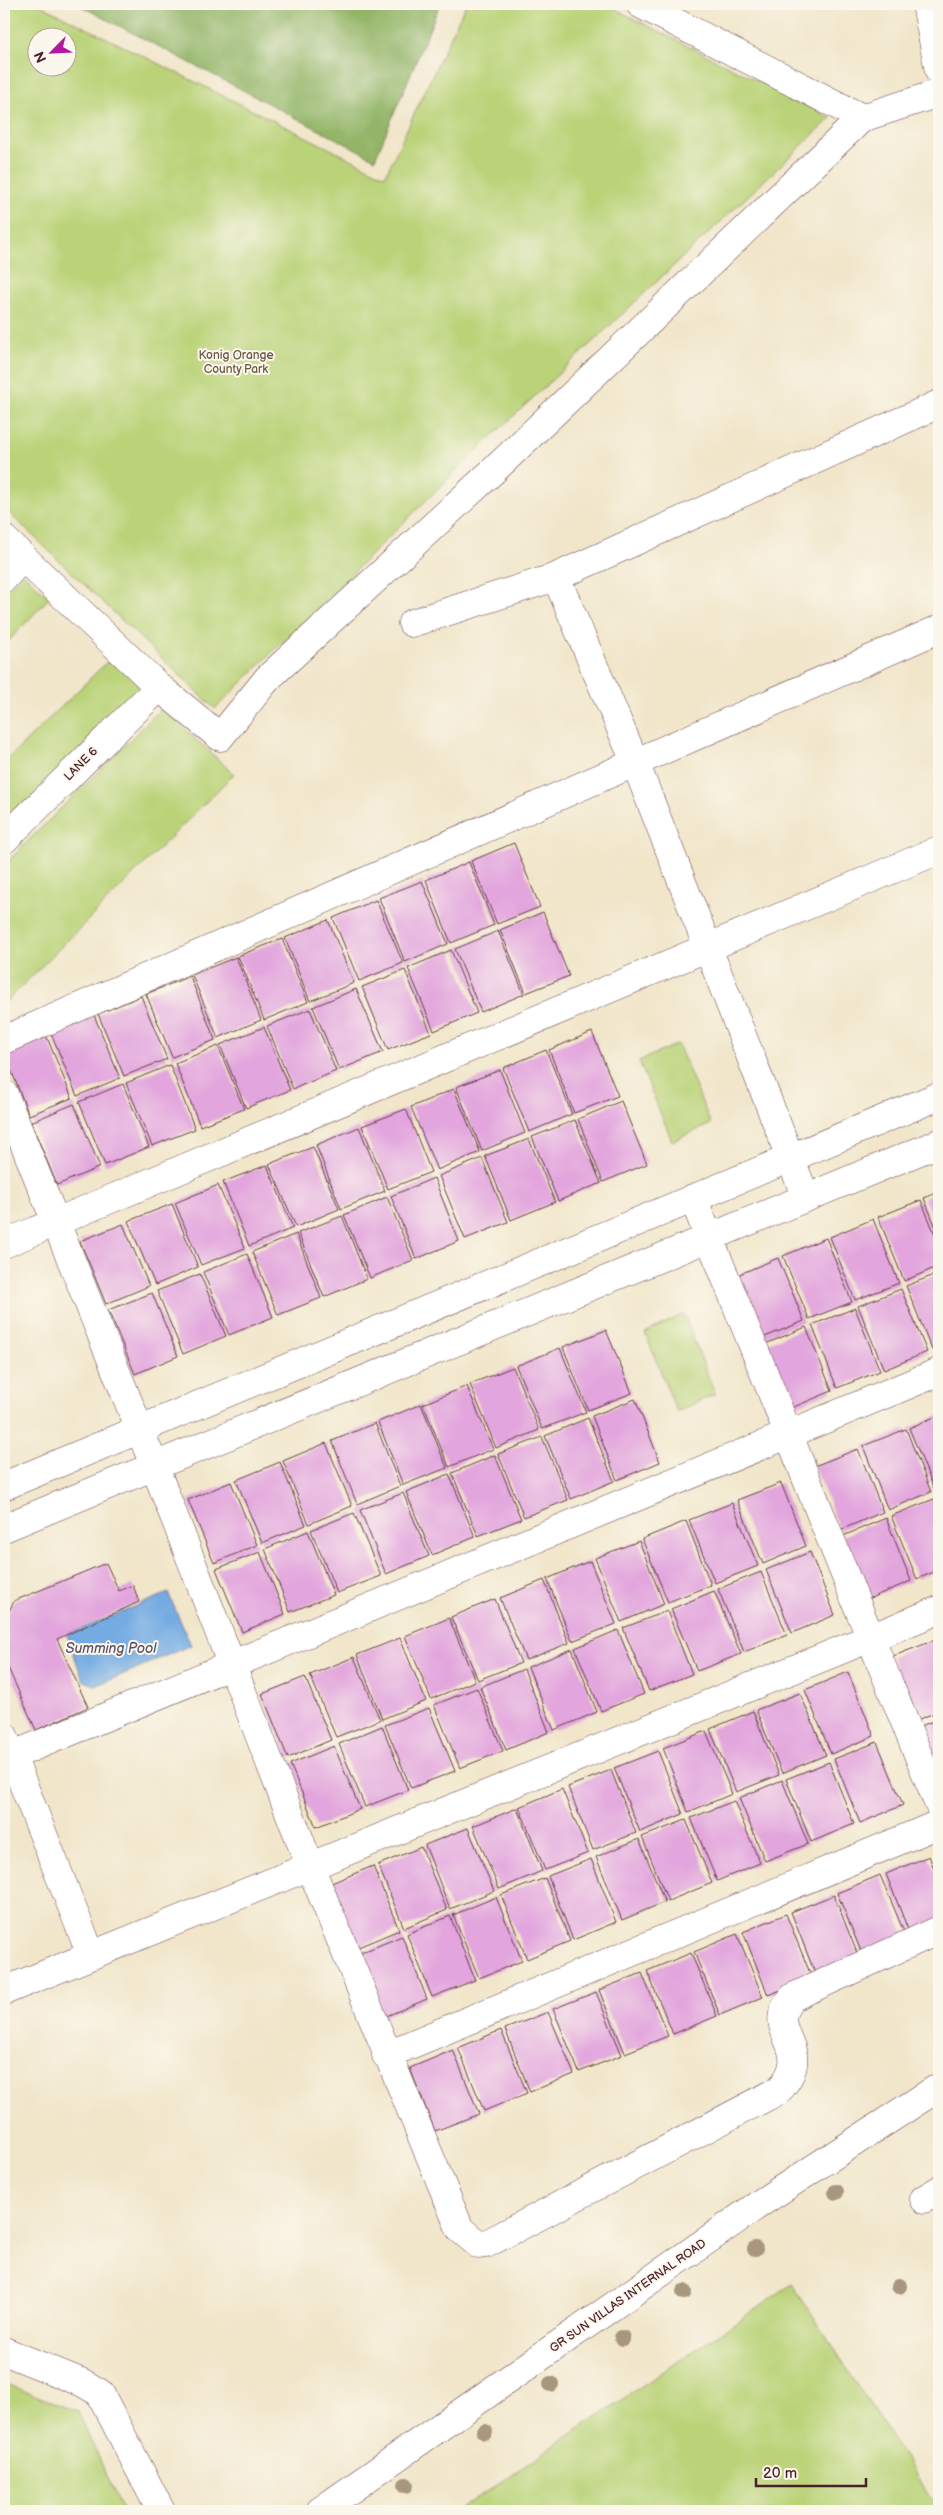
<svg xmlns="http://www.w3.org/2000/svg" width="943" height="2515" font-family="'Balsamiq Sans',sans-serif">
  <rect width="100%" height="100%" fill="#fbf7ec"/>
  <filter id="ink" filterUnits="userSpaceOnUse"><feTurbulence type="fractalNoise" baseFrequency=".02" numOctaves="2"/><feDisplacementMap in="SourceGraphic" scale="10" xChannelSelector="R" yChannelSelector="G"/><feConvolveMatrix kernelMatrix="1 2 1 2 8 2 1 2 1" color-interpolation-filters="sRGB"/></filter>
  <filter id="wash" filterUnits="userSpaceOnUse"><feTurbulence type="fractalNoise" baseFrequency=".0096" numOctaves="4" result="noise"/><feDisplacementMap in="SourceGraphic" scale="20" xChannelSelector="R" yChannelSelector="G"/><feGaussianBlur stdDeviation="1.12" result="paint"/><feColorMatrix in="noise" values="0 0 0 0 0 0 0 0 0 0 0 0 0 0 0 0 0 1.4 0 .05"/><feComposite in="paint" operator="in"/></filter>
  <g filter="url(#wash)">
    <rect width="100%" height="100%" fill="#f1e6ca"/>
    <path fill="#bad378" stroke="#827952" fill-rule="evenodd" d="M4 4H38L385 176 466 4H605L831 118 471 456 215 709 4 508ZM38 38H68V68H38Z
      M23 573 49 598 4 646V593Z
      M111 658 144 685 4 827V763Z
      M162 708 234 774 4 1004V865Z
      M678 1044 711 1124 672 1141 639 1061Z
      M684 1314 715 1394 677 1412 645 1333Z
      M792 2284 939 2511H458Z
      M4 2383 78 2412 123 2511H4Z"/>
    <path fill="#93b568" stroke="#6e6a4a" d="M77 4H440L375 159Z"/>
    <path fill="#75abe3" stroke="#606587" d="M168 1593 191 1645 96 1686 83 1680 67 1635Z"/>
    <g id="blocks">
      <path fill="#e2a5dd" d="M514 843 540 907 497 924 471 861Z
        M469 862 494 925 451 943 426 880Z
        M422 881 448 944 405 962 379 898Z
        M376 900 403 963 359 981 333 918Z
        M543 912 569 976 526 993 500 930Z
        M328 920 354 983 310 1001 285 938Z
        M498 931 524 994 481 1012 455 949Z
        M282 939 308 1002 264 1020 238 956Z
        M451 950 477 1013 434 1031 408 968Z
        M236 957 261 1020 218 1038 192 975Z
        M405 970 431 1033 388 1050 362 987Z
        M190 976 215 1040 172 1057 146 994Z
        M356 989 383 1052 339 1070 313 1007Z
        M141 996 167 1059 124 1076 98 1014Z
        M310 1009 336 1071 293 1089 267 1026Z
        M94 1015 120 1078 77 1096 51 1033Z
        M264 1027 290 1090 246 1108 220 1045Z
        M592 1032 618 1096 574 1113 549 1050Z
        M46 1035 72 1098 29 1115 4 1052Z
        M218 1046 244 1109 200 1126 175 1063Z
        M546 1050 572 1114 529 1132 503 1068Z
        M170 1065 195 1129 152 1146 126 1083Z
        M500 1070 525 1133 482 1151 456 1087Z
        M123 1084 149 1147 105 1165 79 1102Z
        M454 1089 480 1152 437 1170 411 1107Z
        M621 1101 647 1164 603 1182 578 1119Z
        M74 1104 100 1167 57 1185 31 1122Z
        M406 1109 431 1172 388 1189 362 1126Z
        M575 1120 601 1183 558 1201 532 1137Z
        M359 1127 385 1191 341 1209 316 1145Z
        M529 1139 555 1202 511 1220 485 1156Z
        M313 1147 339 1209 296 1227 269 1164Z
        M482 1158 508 1222 465 1239 439 1176Z
        M267 1165 293 1228 249 1246 223 1182Z
        M434 1178 459 1241 416 1259 391 1196Z
        M218 1185 245 1248 201 1265 175 1203Z
        M939 1192V1235L924 1198Z
        M387 1197 413 1260 370 1278 344 1215Z
        M921 1200 939 1244V1266L904 1281 878 1217Z
        M172 1204 198 1267 155 1285 128 1221Z
        M342 1216 367 1279 324 1297 298 1233Z
        M873 1219 899 1283 855 1300 830 1237Z
        M123 1224 149 1286 106 1304 80 1241Z
        M296 1234 321 1298 278 1315 252 1252Z
        M826 1238 852 1302 809 1319 783 1256Z
        M247 1254 273 1317 229 1335 203 1272Z
        M778 1258 804 1321 760 1339 735 1276Z
        M939 1273V1347L932 1350 906 1286Z
        M200 1274 226 1336 183 1354 157 1291Z
        M901 1289 927 1352 884 1370 858 1306Z
        M152 1293 178 1356 135 1374 108 1310Z
        M855 1308 880 1371 837 1388 812 1325Z
        M806 1327 832 1391 789 1409 763 1345Z
        M606 1330 632 1393 588 1410 563 1347Z
        M560 1348 586 1412 542 1429 516 1366Z
        M513 1367 539 1430 496 1448 470 1384Z
        M467 1386 493 1449 449 1467 423 1404Z
        M635 1399 660 1462 617 1480 592 1416Z
        M421 1404 447 1468 403 1485 378 1422Z
        M939 1415V1489L935 1491 909 1428Z
        M588 1418 614 1481 571 1499 545 1436Z
        M375 1423 400 1486 357 1504 332 1441Z
        M906 1429 931 1492 888 1510 863 1446Z
        M542 1437 568 1500 524 1517 498 1454Z
        M326 1443 352 1506 309 1524 283 1461Z
        M858 1449 883 1512 840 1530 814 1466Z
        M495 1455 521 1519 478 1536 452 1473Z
        M280 1462 306 1525 262 1543 236 1480Z
        M449 1474 475 1537 432 1555 406 1492Z
        M231 1482 257 1545 214 1563 188 1500Z
        M781 1483 806 1546 763 1564 737 1500Z
        M403 1493 429 1556 386 1574 360 1510Z
        M934 1499 939 1510V1570L917 1579 891 1516Z
        M732 1503 758 1566 715 1583 689 1520Z
        M354 1513 381 1576 337 1593 311 1530Z
        M886 1518 911 1581 868 1599 843 1536Z
        M686 1521 711 1585 668 1602 642 1539Z
        M308 1531 334 1595 290 1612 265 1549Z
        M639 1541 664 1604 621 1622 595 1558Z
        M260 1552 285 1614 242 1632 216 1569Z
        M810 1552 835 1615 792 1633 766 1570Z
        M590 1561 616 1624 572 1641 547 1579Z
        M106 1563 119 1591 133 1585 139 1602 57 1639 88 1707 36 1730 4 1659V1622L14 1601Z
        M761 1572 787 1635 744 1652 718 1589Z
        M544 1580 569 1643 526 1660 500 1598Z
        M714 1591 741 1654 697 1671 671 1609Z
        M495 1599 521 1663 478 1680 451 1617Z
        M667 1611 692 1674 649 1691 623 1628Z
        M449 1618 475 1681 431 1699 405 1636Z
        M618 1630 644 1694 601 1711 575 1648Z
        M400 1638 426 1701 382 1719 357 1655Z
        M935 1640 939 1650V1711L917 1720 891 1657Z
        M572 1649 597 1712 554 1730 528 1667Z
        M354 1657 380 1720 336 1737 310 1675Z
        M524 1669 549 1732 506 1750 480 1687Z
        M848 1672 874 1736 831 1754 805 1690Z
        M305 1677 331 1740 288 1758 262 1694Z
        M477 1688 503 1751 460 1768 434 1705Z
        M800 1693 826 1755 782 1773 756 1710Z
        M429 1708 455 1771 411 1788 385 1725Z
        M753 1711 779 1775 736 1792 710 1729Z
        M939 1719V1775L920 1726Z
        M382 1726 408 1790 365 1807 339 1744Z
        M706 1731 732 1794 688 1812 663 1748Z
        M877 1742 903 1805 860 1823 834 1759Z
        M334 1746 360 1809 316 1827 290 1764Z
        M658 1751 683 1814 640 1832 614 1768Z
        M829 1762 854 1824 811 1842 786 1779Z
        M611 1770 636 1833 593 1850 568 1787Z
        M782 1780 808 1844 765 1861 739 1798Z
        M562 1789 588 1853 545 1870 519 1807Z
        M734 1801 760 1863 717 1881 691 1818Z
        M517 1808 542 1871 499 1889 473 1826Z
        M686 1820 712 1883 668 1901 642 1837Z
        M468 1828 494 1891 450 1909 425 1845Z
        M639 1839 665 1902 622 1920 596 1857Z
        M421 1847 447 1910 404 1928 378 1865Z
        M929 1856 939 1881V1925L911 1937 886 1874Z
        M591 1859 616 1922 573 1940 548 1876Z
        M373 1866 399 1930 356 1948 329 1884Z
        M880 1875 907 1939 863 1956 837 1893Z
        M545 1878 570 1941 527 1959 501 1895Z
        M834 1895 859 1958 816 1976 791 1912Z
        M496 1897 522 1961 479 1978 453 1915Z
        M786 1914 812 1978 768 1995 743 1932Z
        M450 1916 475 1980 432 1997 407 1934Z
        M737 1934 763 1997 720 2015 694 1952Z
        M402 1936 427 1999 384 2017 358 1954Z
        M691 1953 717 2016 673 2034 647 1971Z
        M642 1973 668 2036 625 2053 599 1990Z
        M596 1992 622 2055 579 2072 553 2009Z
        M548 2012 574 2074 530 2092 505 2029Z
        M501 2030 527 2093 484 2111 458 2048Z
        M453 2050 479 2114 435 2131 410 2068Z"/>
    </g>
  </g>
  <g filter="url(#ink)">
    <use href="#blocks" fill-opacity="0" stroke="#633d43" stroke-width="1"/>
    <g fill="none" stroke-linecap="round" stroke-linejoin="round">
      <defs>
        <path id="minor" d="M640 4 862 118
          M4 539 159 687 220 737 268 678 493 471 862 118 939 93
          M556 577 635 762 806 1198
          M4 578 23 557
          M412 623 556 577 939 404
          M4 840 159 687
          M4 1040 939 629
          M4 1094 154 1465 310 1866 460 2229 479 2245 486 2244 778 2091C820 2047 759 2032 793 1997L939 1930
          M693 1198C776 1400 855 1604 939 1805
          M4 1244 939 850
          M4 1486 939 1096
          M4 1528 939 1143
          M4 1736 91 1955
          M4 1759 939 1372
          M4 1991 939 1610
          M386 2055 939 1824
          M924 2199 939 2190
          M4 2351 83 2383 100 2393 161 2511
          M320 2511 762 2202 939 2087"/>
        <path id="major" d="M926 4 939 71"/>
      </defs>
      <use href="#minor" stroke="#633d43" stroke-width="29"/>
      <use href="#major" stroke="#633d43" stroke-width="29"/>
      <use href="#minor" stroke="#fff" stroke-width="28"/>
      <use href="#major" stroke="#fff" stroke-width="28"/>
    </g>
    <g fill="#a8967f">
      <circle cx="836" cy="2192" r="8"/>
      <circle cx="755" cy="2249" r="8"/>
      <circle cx="899" cy="2286" r="8"/>
      <circle cx="684" cy="2292" r="8"/>
      <circle cx="622" cy="2338" r="8"/>
      <circle cx="551" cy="2384" r="8"/>
      <circle cx="485" cy="2432" r="8"/>
      <circle cx="406" cy="2485" r="8"/>
    </g>
  </g>
  <g text-anchor="middle" dominant-baseline="central" stroke-width="4" stroke-linejoin="round" paint-order="stroke">
    <g font-size="12" fill="#6c5542" stroke="#fbf7ec">
      <text x="236" y="355">Konig Orange<tspan x="236" dy="14">County Park</tspan></text>
    </g>
    <g font-size="12" fill="#4a1f2b" stroke="#fbf7ec">
      <text transform="translate(81 764) rotate(-45)">LANE 6</text>
      <text transform="translate(628 2296) rotate(-35)">GR SUN VILLAS INTERNAL ROAD</text>
    </g>
    <g font-size="14" font-style="italic" fill="#59506b" stroke="#fbf7ec">
      <text x="111" y="1648">Summing Pool</text>
    </g>
  </g>
  <rect width="943" height="2515" fill="none" stroke="#fbf7ec" stroke-width="20"/>
  <g transform="translate(52 52) rotate(246)"><circle r="24" fill="#fbf7ec" stroke="#b4a19f"/>
  <path d="M0-4L9 19L0 12L-9 19Z" fill="#b5179e"/>
  <text y="-8" font-size="14" font-weight="bold" text-anchor="middle" fill="#4a1f2b">N</text>
  </g>
  <path d="M756 2478v8h110v-8" fill="none" stroke="#4a1f2b" stroke-width="2.5"/>
  <text x="763" y="2478" font-size="15" fill="#4a1f2b" stroke="#fbf7ec" stroke-width="4" paint-order="stroke">20 m</text>
</svg>
